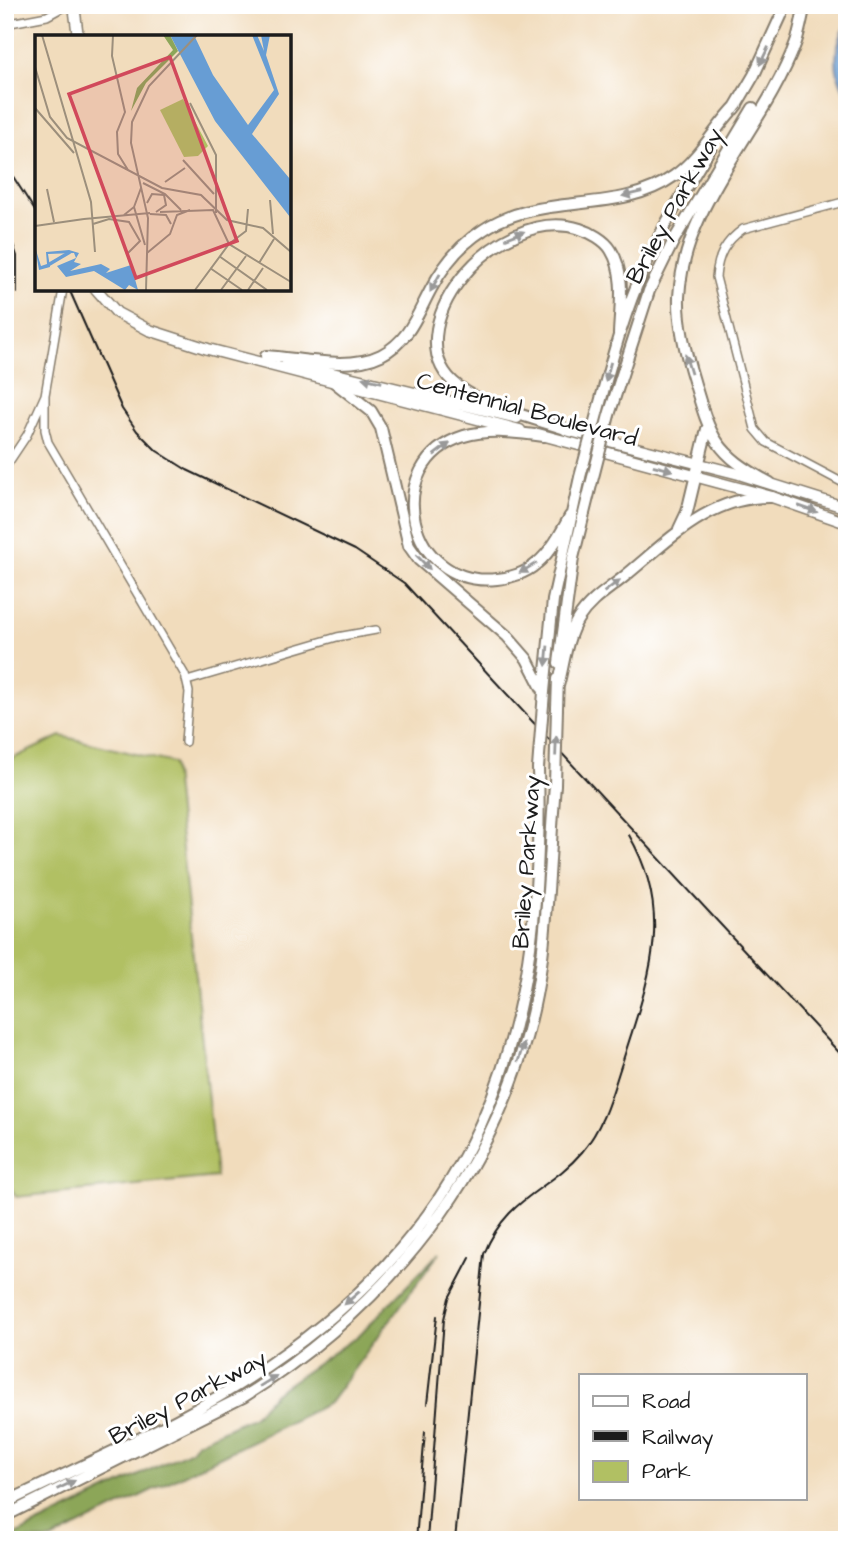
<svg xmlns="http://www.w3.org/2000/svg" width="852" height="1545" font-family="'Architects Daughter',sans-serif">
  <rect width="100%" height="100%" fill="#fff"/>
  <filter id="ink" filterUnits="userSpaceOnUse"><feTurbulence type="fractalNoise" baseFrequency=".0143" numOctaves="2"/><feDisplacementMap in="SourceGraphic" scale="14" xChannelSelector="R" yChannelSelector="G"/><feConvolveMatrix kernelMatrix="1 2 1 2 8 2 1 2 1" color-interpolation-filters="sRGB"/></filter>
  <filter id="wash" filterUnits="userSpaceOnUse"><feTurbulence type="fractalNoise" baseFrequency=".00686" numOctaves="4" result="noise"/><feDisplacementMap in="SourceGraphic" scale="28" xChannelSelector="R" yChannelSelector="G"/><feGaussianBlur stdDeviation="1.57" result="paint"/><feColorMatrix in="noise" values="0 0 0 0 0 0 0 0 0 0 0 0 0 0 0 0 0 1.4 0 .05"/><feComposite in="paint" operator="in"/></filter>
  <g filter="url(#wash)">
    <rect width="100%" height="100%" fill="#f1dcbc"/>
    <path fill="#b1c063" stroke="#666e40" stroke-width="2" d="M61 736 173 763 216 1177 16 1197 5 1178V762Z"/>
    <path fill="#8ca659" stroke="#54613a" stroke-width="2" d="M440 1252 329 1403 51 1540H5L191 1450 197 1442 254 1416 275 1393 358 1336Z"/>
    <path fill="#679dd4" stroke="#425c78" stroke-width="2" d="M847 21V96C831 69 834 49 847 21Z"/>
  </g>
  <g filter="url(#ink)">
    <g fill="none" stroke-linecap="round" stroke-linejoin="round">
      <defs>
        <path id="minor" d="M5 24 47 16 67 5
          M847 201 743 229C725 242 718 255 716 277L755 429 766 442 847 485
          M45 395V430L48 442 185 675 189 692 185 742
          M5 468 27 435 45 395 63 289
          M187 681 337 637 376 630"/>
        <path id="major" d="M74 5 78 37
          M96 289 117 313 149 330 208 349 520 430
          M287 362 517 418
          M566 430 739 474 847 508
          M538 434 772 497 847 523"/>
        <path id="highway" d="M734 109 754 75 786 5
          M266 356C300 358 349 371 381 355 409 341 417 315 431 289 443 266 461 244 483 230 541 191 618 216 674 176 700 158 715 127 737 105
          M333 381 371 411 381 428 409 546 419 560 507 636 527 659 544 692
          M598 410C611 362 624 312 645 266 664 224 687 186 711 147
          M609 415 649 291 674 240 753 108
          M572 431C538 419 486 408 458 386 389 334 496 202 580 229 590 232 605 240 611 250 626 274 620 307 619 334
          M544 436C518 433 490 428 464 436 379 463 407 589 497 579 510 578 526 573 536 564 551 552 561 533 570 516
          M770 483C715 453 711 439 694 381 686 355 678 325 679 297 684 200 764 130 796 42 800 30 802 17 805 5
          M679 529 687 512 707 429
          M559 663 573 558 592 481
          M558 686C564 664 566 638 578 619 590 600 608 590 625 576 669 540 711 495 772 497
          M544 692 553 600 580 477
          M557 708 558 679
          M5 1503C82 1465 164 1431 236 1386 478 1236 546 1043 538 768
          M5 1516 243 1397C398 1300 516 1150 541 965 549 906 550 844 555 785"/>
      </defs>
      <use href="#minor" stroke="#867c6c" stroke-width="10"/>
      <use href="#major" stroke="#867c6c" stroke-width="13"/>
      <use href="#highway" stroke="#867c6c" stroke-width="14"/>
      <use href="#minor" stroke="#fff" stroke-width="7"/>
      <use href="#major" stroke="#fff" stroke-width="10"/>
      <use href="#highway" stroke="#fff" stroke-width="10"/>
      <path stroke="#1c1c1c" stroke-width="2" d="M5 164 37 214
        M5 221 17 256V293
        M69 289 122 409 137 431 157 451 187 470 355 550 404 583 847 1061
        M427 1404 437 1316
        M416 1540 425 1432
        M427 1540 444 1319 449 1298 470 1258
        M455 1540 484 1254C507 1196 548 1192 582 1152 605 1125 612 1092 623 1060 649 978 675 915 629 835"/>
      <defs>
        <path id="highway-bridge" d="M580 477 598 410
          M592 481 609 415
          M538 768 544 692
          M555 785 557 708"/>
      </defs>
      <use href="#highway-bridge" stroke="#867c6c" stroke-width="14" stroke-linecap="butt"/>
      <use href="#highway-bridge" stroke="#fff" stroke-width="10"/>
    </g>
    <defs><path id="oneway-solid" d="M-6-.8H1V-3.2L6.5 0L1 3.2V.8H-6Z" transform="scale(1.75)"/></defs>
    <g fill="#999">
      <use href="#oneway-solid" transform="translate(764 56) rotate(116)"/>
      <use href="#oneway-solid" transform="translate(632 194) rotate(167)"/>
      <use href="#oneway-solid" transform="translate(515 235) rotate(-21)"/>
      <use href="#oneway-solid" transform="translate(435 283) rotate(119)"/>
      <use href="#oneway-solid" transform="translate(688 364) rotate(-107)"/>
      <use href="#oneway-solid" transform="translate(608 372) rotate(105)"/>
      <use href="#oneway-solid" transform="translate(372 380) rotate(-167)"/>
      <use href="#oneway-solid" transform="translate(442 449) rotate(-37)"/>
      <use href="#oneway-solid" transform="translate(663 468) rotate(15)"/>
      <use href="#oneway-solid" transform="translate(808 509) rotate(19)"/>
      <use href="#oneway-solid" transform="translate(423 562) rotate(46)"/>
      <use href="#oneway-solid" transform="translate(528 568) rotate(149)"/>
      <use href="#oneway-solid" transform="translate(612 586) rotate(-37)"/>
      <use href="#oneway-solid" transform="translate(547 656) rotate(95)"/>
      <use href="#oneway-solid" transform="translate(556 746) rotate(-88)"/>
      <use href="#oneway-solid" transform="translate(521 1052) rotate(-73)"/>
      <use href="#oneway-solid" transform="translate(352 1298) rotate(139)"/>
      <use href="#oneway-solid" transform="translate(268 1381) rotate(-32)"/>
      <use href="#oneway-solid" transform="translate(66 1485) rotate(-26)"/>
    </g>
  </g>
  <g text-anchor="middle" dominant-baseline="central" stroke-width="6" stroke-linejoin="round" paint-order="stroke">
    <g font-size="24" fill="#1c1c1c" stroke="#fff">
      <text transform="translate(675 206) rotate(-61)">Briley Parkway</text>
      <text transform="translate(527 410) rotate(15)">Centennial Boulevard</text>
      <text transform="translate(527 862) rotate(-86)">Briley Parkway</text>
      <text transform="translate(188 1398) rotate(-28)">Briley Parkway</text>
    </g>
  </g>
  <g transform="translate(35 35)">
    <rect width="256" height="256" fill="#f1dcbc"/>
    <path d="M148 64 173 111 163 121 149 122 125 75Z" fill="#b1c063"/>
    <path d="M128 0H135L143 16 111 48 96 76 102 53 138 15Z" fill="#8ca659"/>
    <path d="M135 0H159L178 40 213 90 239 55 217 0H222L229 16 226 0H235L231 20 244 59 217 99 255 144V182L180 86ZM0 212 6 231 12 229 11 217 34 215 44 218 39 227 46 229 35 236 66 229 75 234 71 238 96 230 103 255 94 250 90 255 59 236 31 242 22 231 41 223 39 218 13 219 15 232 4 235Z" fill="#679dd4"/>
    <path fill="none" stroke="#679dd4" stroke-width="3.5" d="M13 230 35 217"/>
    <path fill="none" stroke="#9c8f7c" stroke-width="2" d="M7 0 56 167 60 217M78 0 77 21 90 77 82 97 83 119 93 135M0 32 15 82 32 103 127 153 166 160 192 185 228 193 256 217M155 68 181 120V178M0 73 39 118M148 125 179 159M130 147 150 133M108 148 130 159 146 175M12 154 19 187M235 165 238 199M112 168 117 159 129 160 131 170 121 177M99 172 110 210M125 177 178 175 194 209 256 247M115 179 131 180 136 189M89 180 99 172 106 153M49 184 115 178M58 189 74 184 94 187 105 206 92 219M0 191 49 184M112 218 135 199 142 180 155 175M184 221 232 255M224 228 239 204M175 233 207 255M111 255 113 183 96 108 97 87 114 51 162 0M160 255 194 209 211 196 213 174M186 255 211 221M213 255 228 233"/>
    <path fill="#d1495b" fill-opacity="0.15" stroke="#d1495b" stroke-width="3.5" d="M135 22 202 206 101 243 34 59Z"/>
    <rect width="256" height="256" fill="none" stroke="#1c1c1c" stroke-width="3.5"/>
  </g>
  <rect width="852" height="1545" fill="none" stroke="#fff" stroke-width="28"/>
  <rect x="579" y="1374" width="228" height="126" fill="#ffffff" stroke="#a4a4a4" stroke-width="2"/>
  <rect x="593" y="1396" width="35" height="10" fill="#ffffff" stroke="#a4a4a4" stroke-width="2"/>
  <text x="642" y="1408" font-size="21" fill="#1c1c1c">Road</text>
  <rect x="593" y="1431" width="35" height="10" fill="#1c1c1c" stroke="#a4a4a4" stroke-width="2"/>
  <text x="642" y="1444" font-size="21" fill="#1c1c1c">Railway</text>
  <rect x="593" y="1461" width="35" height="21" fill="#b1c063" stroke="#a4a4a4" stroke-width="2"/>
  <text x="642" y="1478" font-size="21" fill="#1c1c1c">Park</text>
</svg>
